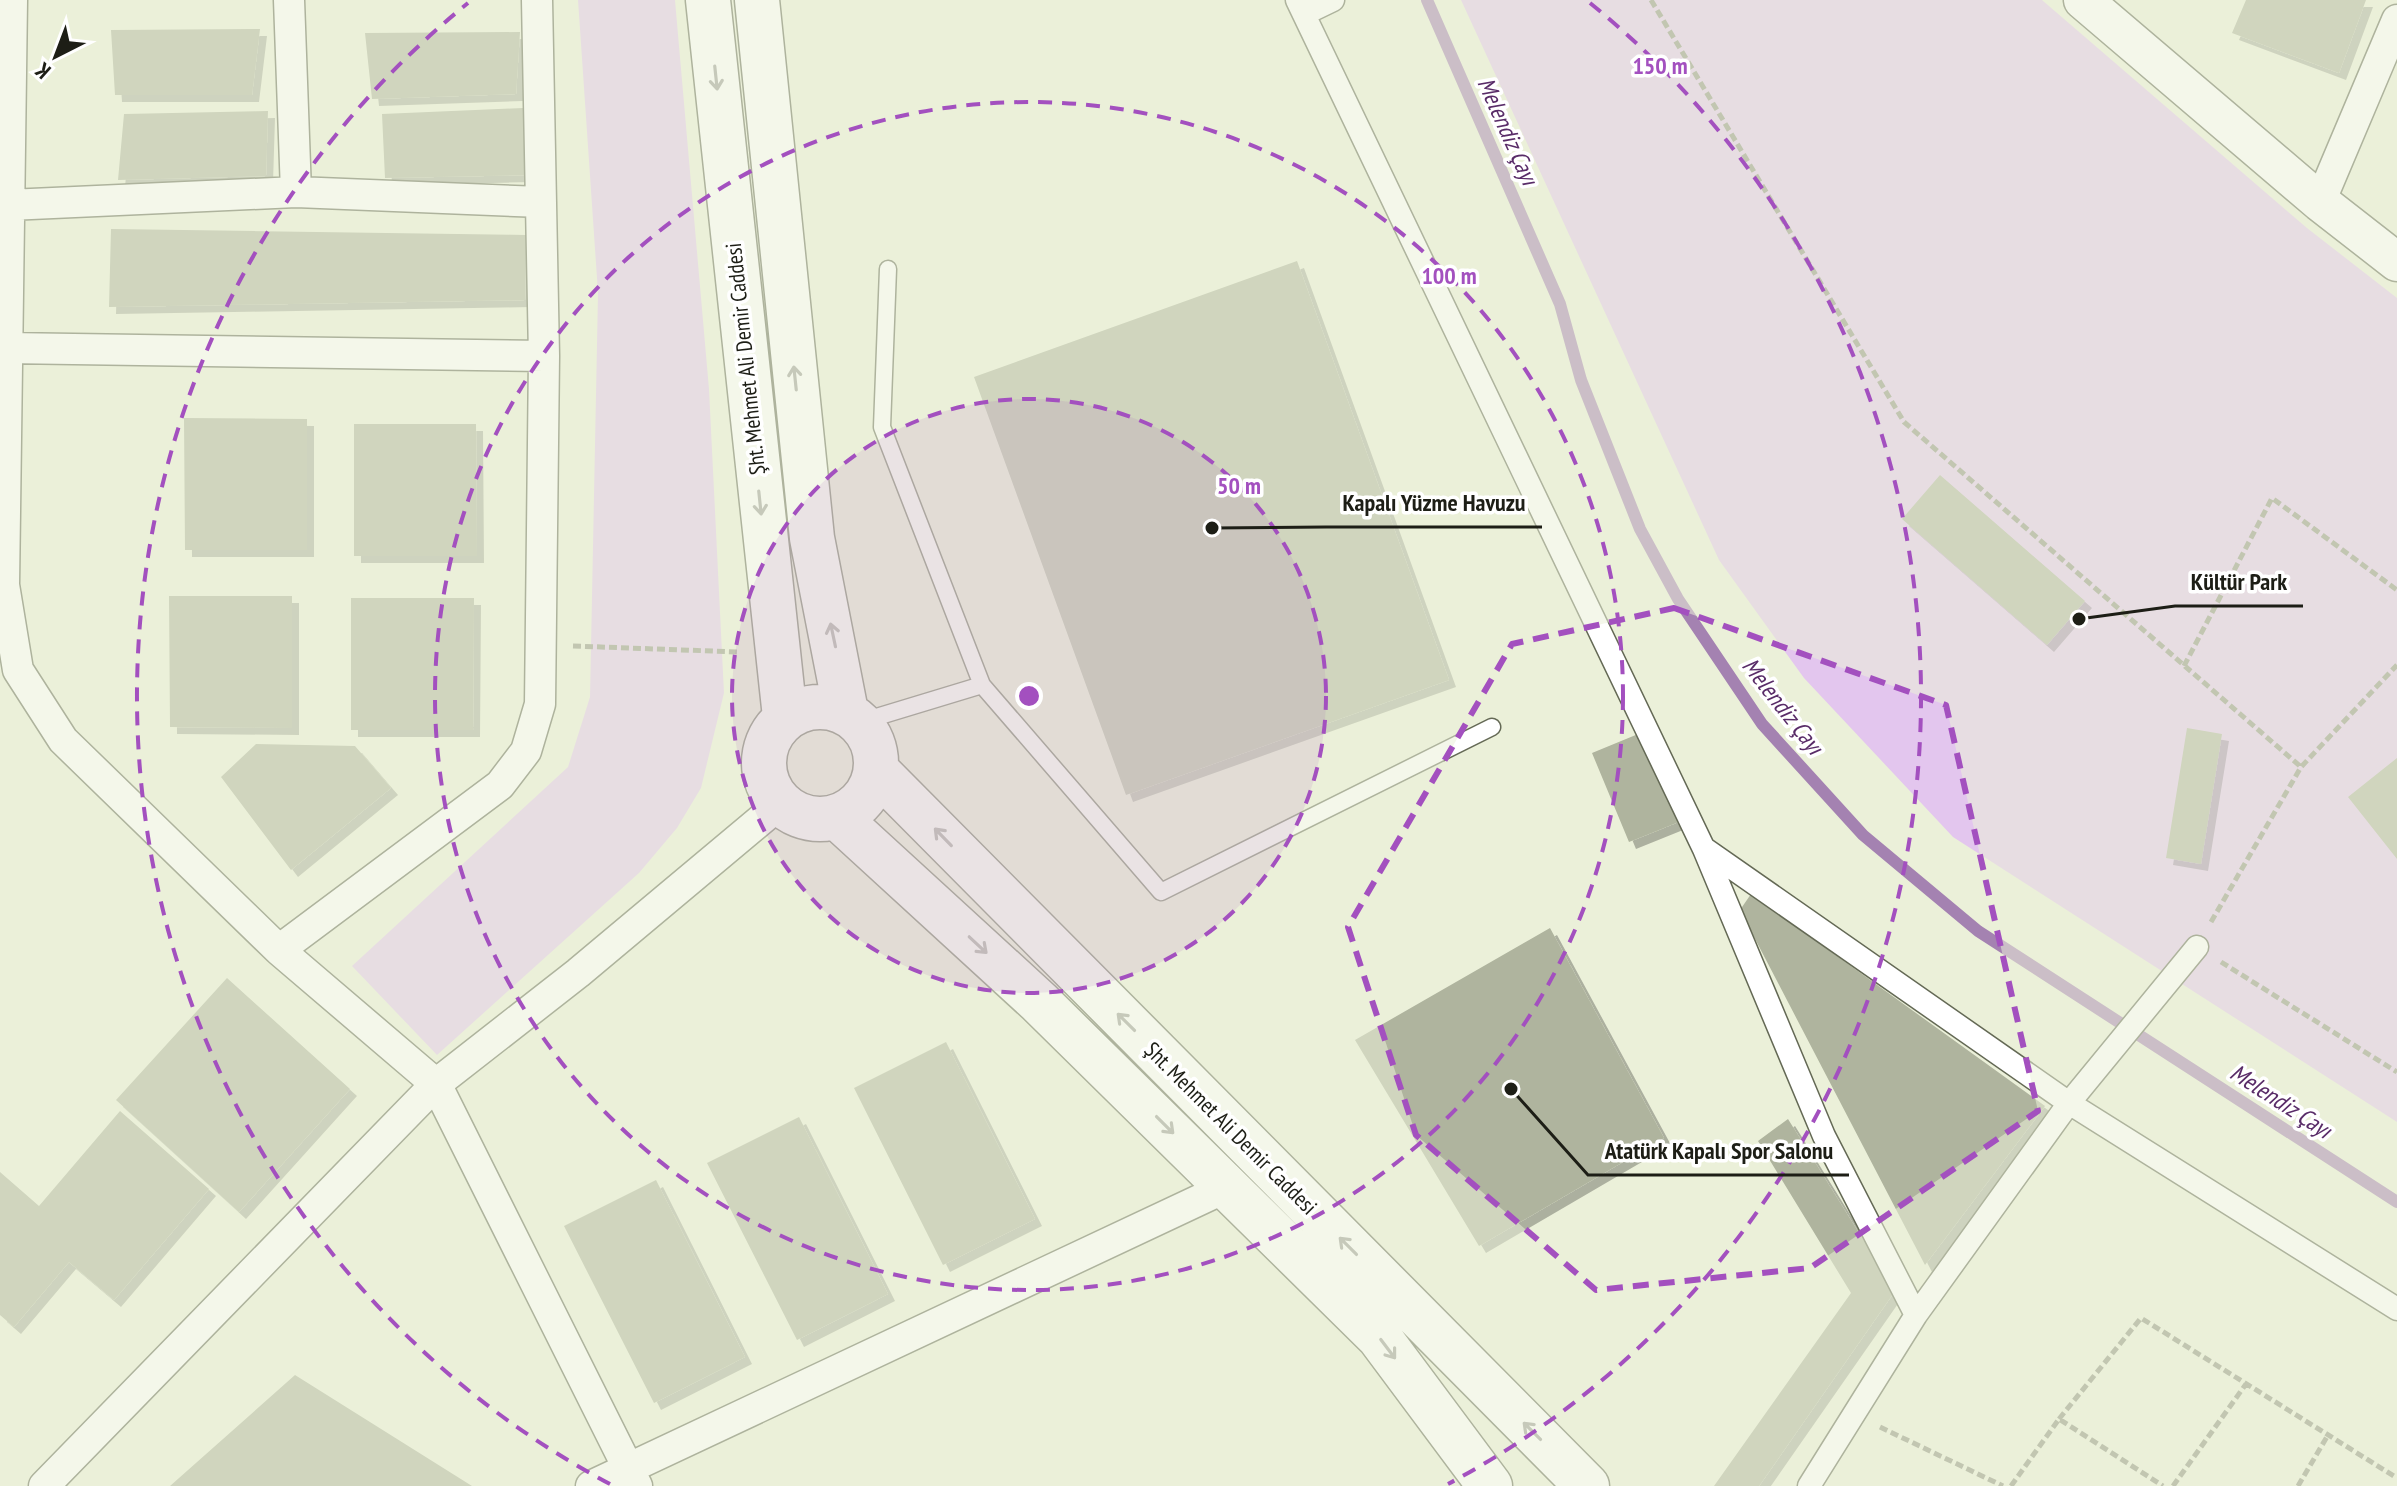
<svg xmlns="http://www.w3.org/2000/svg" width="2397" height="1486" font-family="'PT Sans Narrow',sans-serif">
  <defs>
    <filter id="shadow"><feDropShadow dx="7" dy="7" stdDeviation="0" flood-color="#0004"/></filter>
  </defs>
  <rect width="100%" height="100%" fill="#ebf0d9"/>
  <path fill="#e3c6ee" d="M578 0H675L709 389 724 693 701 788 677 828 639 873 437 1055 352 966 568 767 590 697 598 293Z
    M1461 0H2042L2307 228 2397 298V1122L1953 837 1804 678 1719 560Z"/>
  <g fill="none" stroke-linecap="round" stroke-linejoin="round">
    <path stroke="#a482b1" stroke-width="12" d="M1427 0 1560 304 1581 380 1640 529 1678 599 1762 724 1863 835 1978 931 2397 1202"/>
  </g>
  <path fill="#afb49e" filter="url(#shadow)" d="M2246 0H2366L2339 73 2232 33Z
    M260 29 252 95H115L111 30Z
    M520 32 516 94 372 99 365 33Z
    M523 108 528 175 385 178 382 114Z
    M268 111 266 176 118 180 124 114Z
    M111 229 526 235 525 300 109 307Z
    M1297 261 1449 680 1126 795 974 377Z
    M184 418 307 419V550H185Z
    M354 424H476L477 556H354Z
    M1940 475 2085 601 2047 645 1902 519Z
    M169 596H292V728L170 727Z
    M351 598H474L473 730H351Z
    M2187 728 2222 734 2201 864 2166 858Z
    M1643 732 1681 821 1629 842 1592 753Z
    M256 744 355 746 391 788 291 870 221 777Z
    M2397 758V859L2348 797Z
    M1751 894 2045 1106 1925 1265 1740 910Z
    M1550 928 1664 1138 1479 1246 1355 1040Z
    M227 978 350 1089 239 1212 116 1100Z
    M946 1042 1035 1219 943 1265 854 1088Z
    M120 1111 209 1189 114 1300 69 1262 14 1327 0 1315V1172L39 1206Z
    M799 1117 888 1294 797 1340 707 1163Z
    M1788 1119 1895 1291 1759 1486H1714L1851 1293 1758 1141Z
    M656 1180 745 1357 654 1403 564 1226Z
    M295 1375 472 1486H170Z"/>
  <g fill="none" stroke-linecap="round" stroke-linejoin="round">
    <defs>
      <path id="service" d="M888 269 882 427 982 685 1161 892 1492 727
        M860 722 982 685"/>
      <path id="pedestrian" d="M1297 0 1704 849 1824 1136 1916 1315
        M1304 14 1333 0
        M1705 849 2069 1103 1916 1315 1809 1486
        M2197 947 2069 1103 2397 1309"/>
      <path id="minor" d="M12 0 4 585 18 670 63 740 279 950 436 1084 637 1486
        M289 0 296 192 541 202
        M2320 202 2397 20
        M9 205 296 192
        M7 348 544 356
        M279 950 500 785 526 751 540 704 544 356 537 0
        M44 1486 436 1084 578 973 781 803
        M591 1486 1227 1187"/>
      <path id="tertiary" d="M2083 0 2320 202 2397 262"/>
      <path id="secondary" d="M708 0 785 717
        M757 0 812 538 846 712
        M764 763a56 56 0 1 1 112 0a56 56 0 1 1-112 0Z
        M876 770 1587 1486
        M837 817 1039 1002 1379 1337 1490 1486"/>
    </defs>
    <use href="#service" stroke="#646955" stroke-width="19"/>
    <use href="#pedestrian" stroke="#646955" stroke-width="25"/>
    <use href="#minor" stroke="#646955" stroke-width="33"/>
    <use href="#tertiary" stroke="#646955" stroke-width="41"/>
    <use href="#secondary" stroke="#646955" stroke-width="47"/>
    <path stroke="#909382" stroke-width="5" stroke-dasharray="8 4" stroke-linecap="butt" d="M1651 0 1904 422 2301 767
      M573 646 739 652
      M2184 666 2272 498 2397 590
      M2211 922 2301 767 2397 665
      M2221 962 2397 1072
      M2059 1419 2141 1318 2397 1478
      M1880 1427 2003 1486
      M2011 1486 2059 1419 2163 1486
      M2173 1486 2246 1384
      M2298 1486 2328 1435"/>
    <use href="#service" stroke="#fff" stroke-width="16"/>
    <use href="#pedestrian" stroke="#fff" stroke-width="22"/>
    <use href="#minor" stroke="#fff" stroke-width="30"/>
    <use href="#tertiary" stroke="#fff" stroke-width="38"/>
    <use href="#secondary" stroke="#fff" stroke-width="44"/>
  </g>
  <defs><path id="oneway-shaft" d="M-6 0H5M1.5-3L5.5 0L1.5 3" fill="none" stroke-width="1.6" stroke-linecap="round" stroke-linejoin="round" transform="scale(2)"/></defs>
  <g stroke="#999a96">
    <use href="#oneway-shaft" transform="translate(716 78) rotate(84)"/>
    <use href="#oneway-shaft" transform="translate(795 378) rotate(-96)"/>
    <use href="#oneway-shaft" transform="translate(760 503) rotate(84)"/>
    <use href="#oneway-shaft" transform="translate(833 635) rotate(-102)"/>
    <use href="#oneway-shaft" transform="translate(943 837) rotate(-134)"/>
    <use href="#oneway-shaft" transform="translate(978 945) rotate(43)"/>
    <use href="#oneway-shaft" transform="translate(1126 1022) rotate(-135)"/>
    <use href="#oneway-shaft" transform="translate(1165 1125) rotate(45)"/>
    <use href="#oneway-shaft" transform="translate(1348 1246) rotate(-135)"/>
    <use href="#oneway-shaft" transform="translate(1388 1349) rotate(53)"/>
    <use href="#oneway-shaft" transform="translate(1532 1431) rotate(-135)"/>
  </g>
  <path d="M0 0H2397V1486H0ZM1674 608 1946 705 2038 1111 1810 1268 1596 1290 1416 1135 1348 927 1512 644Z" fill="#ebf0d9" fill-opacity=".55" fill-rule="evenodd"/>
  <path fill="none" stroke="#a350bf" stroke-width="6" stroke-dasharray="16 10" stroke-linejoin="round" d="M1674 608 1946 705 2038 1111 1810 1268 1596 1290 1416 1135 1348 927 1512 644Z"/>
  <circle cx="1029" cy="696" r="297" fill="#a350bf" fill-opacity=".12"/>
  <g fill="none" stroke="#a350bf" stroke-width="4" stroke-dasharray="14 10">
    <circle cx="1029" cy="696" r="297"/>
    <circle cx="1029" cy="696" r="594"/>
    <path d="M610 1484A892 892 0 0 1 468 3M1590 3A892 892 0 0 1 1448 1484"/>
  </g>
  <g text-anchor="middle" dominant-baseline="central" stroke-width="7" stroke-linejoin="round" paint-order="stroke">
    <g font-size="22" fill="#1d1e16" stroke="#fff">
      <text transform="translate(745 359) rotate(-96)">Şht. Mehmet Ali Demir Caddesi</text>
      <text transform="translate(1231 1128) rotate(45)">Şht. Mehmet Ali Demir Caddesi</text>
    </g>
    <g font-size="24" font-style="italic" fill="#592c68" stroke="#fff">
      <text transform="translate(1508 131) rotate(66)">Melendiz Çayı</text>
      <text transform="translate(1783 706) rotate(52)">Melendiz Çayı</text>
      <text transform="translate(2281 1101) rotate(33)">Melendiz Çayı</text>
    </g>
  </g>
  <circle cx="1029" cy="696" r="12" fill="#a350bf" stroke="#fff" stroke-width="4"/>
  <g font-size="24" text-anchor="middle" font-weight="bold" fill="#a350bf" stroke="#fff" stroke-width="7" stroke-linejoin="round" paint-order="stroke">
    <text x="1660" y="74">150 m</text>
    <text x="1449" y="284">100 m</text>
    <text x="1239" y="494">50 m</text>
  </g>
  <path fill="none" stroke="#1d1e16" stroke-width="3" d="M1212 528L1326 527H1542M2079 619L2175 606H2303M1511 1089L1588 1175H1849"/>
  <g fill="#1d1e16" stroke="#fff" stroke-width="3">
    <circle cx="1212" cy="528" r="8"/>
    <circle cx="2079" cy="619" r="8"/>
    <circle cx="1511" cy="1089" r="8"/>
  </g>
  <g font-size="24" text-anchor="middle" font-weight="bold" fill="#1d1e16" stroke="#fff" stroke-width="7" stroke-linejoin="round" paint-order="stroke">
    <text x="1434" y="511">Kapalı Yüzme Havuzu</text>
    <text x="2239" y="590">Kültür Park</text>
    <text x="1719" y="1159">Atatürk Kapalı Spor Salonu</text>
  </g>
  <g transform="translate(56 56) rotate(222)" stroke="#ffffff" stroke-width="6" paint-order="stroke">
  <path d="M0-6L14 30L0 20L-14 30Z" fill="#1d1e16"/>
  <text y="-12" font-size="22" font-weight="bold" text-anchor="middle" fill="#1d1e16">K</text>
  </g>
</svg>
